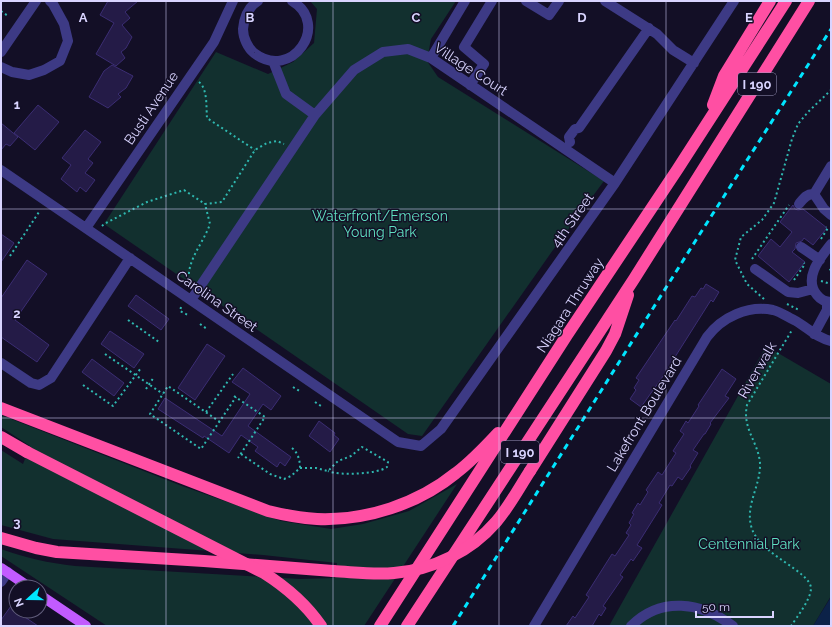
<svg xmlns="http://www.w3.org/2000/svg" width="832" height="627" font-family="Raleway,sans-serif">
  <rect width="100%" height="100%" fill="#130f26"/>
  <path fill="#12302f" d="M310 1H456L431 39 427 61 438 77 604 181 553 250 422 436 408 434 104 224 216 52 268 74 293 62 314 43 317 9Z
    M766 346 831 384V596L813 626H609Z
    M1 415 182 486 281 521 331 529 363 524 409 511 457 484 364 626H107L1 556V549C26 558 48 563 75 566L300 579 335 578 337 563 263 555 53 539 1 525V450L23 464 30 446 1 427Z"/>
  <path fill="#0c2248" d="M831 597V626H813Z"/>
  <path fill="#241b47" stroke="#3b2d73" d="M108 1H138L125 12 130 18 122 25 132 37 126 48 121 52 125 58 116 66 96 54 114 23 100 15Z
    M112 65 133 76 126 88 118 94 121 97 108 108 89 97 104 71Z
    M38 105 59 122 35 150 14 133Z
    M1 123 18 137 10 146 6 144 1 150Z
    M85 130 101 142 88 159 93 163 85 173 95 180 86 192 80 187 77 192 61 179 71 165 62 158Z
    M793 205 795 209 798 210 803 209 827 228 813 245 804 238 802 241 796 243 795 249 792 252 805 262 789 282 758 256 771 239 780 247 792 232 780 222Z
    M1 234 14 243 1 262Z
    M27 260 47 274 15 320 49 345 37 362 1 337V298Z
    M706 284 719 292 713 302 711 300 675 357 676 358 641 407 630 399 636 390 634 388 639 380 636 378 675 320 676 321 692 296 695 297 701 288 703 289Z
    M136 295 169 319 161 330 128 306Z
    M110 331 144 354 134 368 101 344Z
    M207 344 225 356 195 400 178 388Z
    M92 359 124 383 114 396 82 372Z
    M243 368 281 396 271 410 263 404 248 426 291 457 285 466 280 462 277 467 255 451 258 447 241 435 229 453 204 436 203 438 158 409 165 398 222 436 250 394 232 382Z
    M722 369 736 379 725 396 729 398 710 423 711 424 705 434H704L693 450 698 453 690 466 691 467 682 480 678 477 672 486 670 485 659 503 662 505 659 510 637 545 642 548 633 561 631 559 620 575 623 577 603 606 606 608 601 616 599 614 592 626H566L573 616 575 618 589 597 586 595 612 554 615 556 629 535 626 533 631 525 629 523 634 514 632 513 638 503 640 505 648 492 646 490 658 472 662 475 676 453 673 451 684 434 680 431 686 421 688 423 699 406 698 405Z
    M319 421 335 433 334 435 339 439 330 452 309 436Z
    M11 606 16 611 38 626H1V620Z"/>
  <g fill="none" stroke-linecap="round" stroke-linejoin="round">
    <path stroke="#2fb8b0" stroke-width="2" stroke-dasharray="2 3" stroke-linecap="butt" d="M1 11 8 16
      M199 82C208 89 206 108 207 118L255 150
      M102 226 104 224 147 202 184 190 205 204
      M821 239 828 228 826 227
      M10 256 39 212
      M752 259 789 205
      M831 269 829 271 831 272
      M794 280 805 264 804 263
      M821 281 831 284
      M189 284C186 260 202 246 210 224L205 204 222 202 255 150 267 143 277 141 284 144
      M764 299 747 284 735 260 741 237 762 220 774 203 792 139 798 124 808 112 831 90
      M787 304 799 310
      M181 307 180 311 188 315
      M128 320 159 342
      M200 324 207 329
      M105 354 163 394
      M83 385 113 406 141 368
      M293 387 301 392
      M146 389 154 377
      M234 396 265 417 238 458
      M315 402 321 406
      M206 412 233 374
      M220 422 168 386 150 414 201 449 236 397
      M241 454 270 474 284 479 291 476 300 468C300 460 298 453 292 448
      M300 468H316L328 471 338 461 351 456 362 447 388 462 387 467C378 474 339 476 328 471
      M791 626C797 617 811 599 811 588 810 571 761 555 752 529 744 506 761 486 760 463 758 441 742 429 747 405L792 330"/>
    <path stroke="#3d3a85" stroke-width="10" d="M258 1C248 7 244 18 243 29 243 38 248 48 254 53 292 82 331 24 292 1
      M526 1 549 15 559 1
      M605 1 657 34 673 50 694 63
      M1 52 36 1
      M431 58 465 1
      M273 61 286 94 315 115
      M1 67 12 72 29 75 44 70 60 61 68 41 64 24 53 4 50 1
      M470 85 484 64 464 47 492 1
      M570 142 569 137 575 129 579 128 649 28
      M1 170 398 442 421 446 441 429 615 183 734 1
      M814 194 831 166
      M799 204C803 199 807 193 814 194L824 209 831 215
      M86 228 214 42 233 1
      M831 244C820 258 803 278 817 295 821 300 825 302 831 302
      M801 247 820 260
      M755 269 788 292 798 293 813 289
      M191 300 315 115 354 70 383 52 408 49 431 58 615 183
      M814 334 827 310V302
      M1 363 31 383 39 385 51 378 130 258
      M1 582 8 572
      M534 626 707 337C722 317 748 305 773 310 781 312 789 318 796 321 808 328 817 338 831 341
      M631 626C661 596 701 602 733 626"/>
    <path stroke="#c25bff" stroke-width="10" d="M1 568 29 587
      M40 595 86 626"/>
    <path stroke="#ff4fa3" stroke-width="12" d="M713 105 724 76 770 1
      M1 408 268 511C284 515 300 518 317 519 366 521 418 504 456 473 472 461 485 447 498 433
      M1 437 27 452
      M530 471 606 351 615 334 628 295
      M1 538 36 548 57 552 204 561 333 571
      M380 626 567 335 677 170 786 1
      M407 626 634 279 809 1"/>
    <path stroke="#00e5ff" stroke-width="3" stroke-dasharray="6 5" stroke-linecap="butt" d="M453 626 696 240 831 29"/>
    <path stroke="#ff4fa3" stroke-width="12" d="M27 452 264 573C286 587 306 604 321 626
      M333 571C353 572 374 575 394 573 433 570 471 551 496 522 509 507 519 488 530 471"/>
  </g>
  <path fill="none" stroke="#d9d4ff" stroke-width="1" stroke-opacity="0.55" d="M166 1V626M333 1V626M499 1V626M666 1V626M1 209H831M1 418H831"/>
  <g text-anchor="middle" dominant-baseline="central" stroke-width="3" stroke-linejoin="round" paint-order="stroke">
    <g fill="#130f26" stroke="#9e99be" stroke-width="1">
      <rect x="738" y="73" width="38" height="22" rx="3"/>
      <rect x="501" y="441" width="38" height="22" rx="3"/>
    </g>
    <g font-size="13" font-weight="bold" fill="#d9d4ff">
      <text x="757" y="84">I 190</text>
      <text x="520" y="452">I 190</text>
    </g>
    <g font-size="14" fill="#d9d4ff" stroke="#130f26">
      <text transform="translate(471 69) rotate(33)">Village Court</text>
      <text transform="translate(151 108) rotate(-56)">Busti Avenue</text>
      <text transform="translate(572 220) rotate(-55)">4th Street</text>
      <text transform="translate(217 301) rotate(35)">Carolina Street</text>
      <text transform="translate(570 305) rotate(-57)">Niagara Thruway</text>
      <text transform="translate(757 370) rotate(-60)">Riverwalk</text>
      <text transform="translate(644 414) rotate(-59)">Lakefront Boulevard</text>
    </g>
    <g font-size="14" fill="#5fe0c0" stroke="#130f26">
      <text x="380" y="216">Waterfront/Emerson<tspan x="380" dy="16">Young Park</tspan></text>
      <text x="749" y="544">Centennial Park</text>
    </g>
  </g>
  <g font-size="13" text-anchor="middle" font-weight="bold" fill="#d9d4ff" stroke="#130f26" stroke-width="3" stroke-linejoin="round" paint-order="stroke">
    <text x="83" y="22">A</text>
    <text x="250" y="22">B</text>
    <text x="416" y="22">C</text>
    <text x="582" y="22">D</text>
    <text x="749" y="22">E</text>
    <text x="17" y="109">1</text>
    <text x="17" y="318">2</text>
    <text x="17" y="527">3</text>
  </g>
  <rect width="832" height="627" fill="none" stroke="#d9d4ff" stroke-width="4"/>
  <g transform="translate(28 599) rotate(249)"><circle r="19" fill="#130f26" stroke="#625e7d"/>
  <path d="M0-3L7 15L0 10L-7 15Z" fill="#00e5ff"/>
  <text y="-6" font-size="11" font-weight="bold" text-anchor="middle" fill="#d9d4ff">N</text>
  </g>
  <path d="M696 611v6h77v-6" fill="none" stroke="#d9d4ff" stroke-width="2"/>
  <text x="702" y="611" font-size="12" fill="#d9d4ff" stroke="#130f26" stroke-width="3" paint-order="stroke">50 m</text>
</svg>
